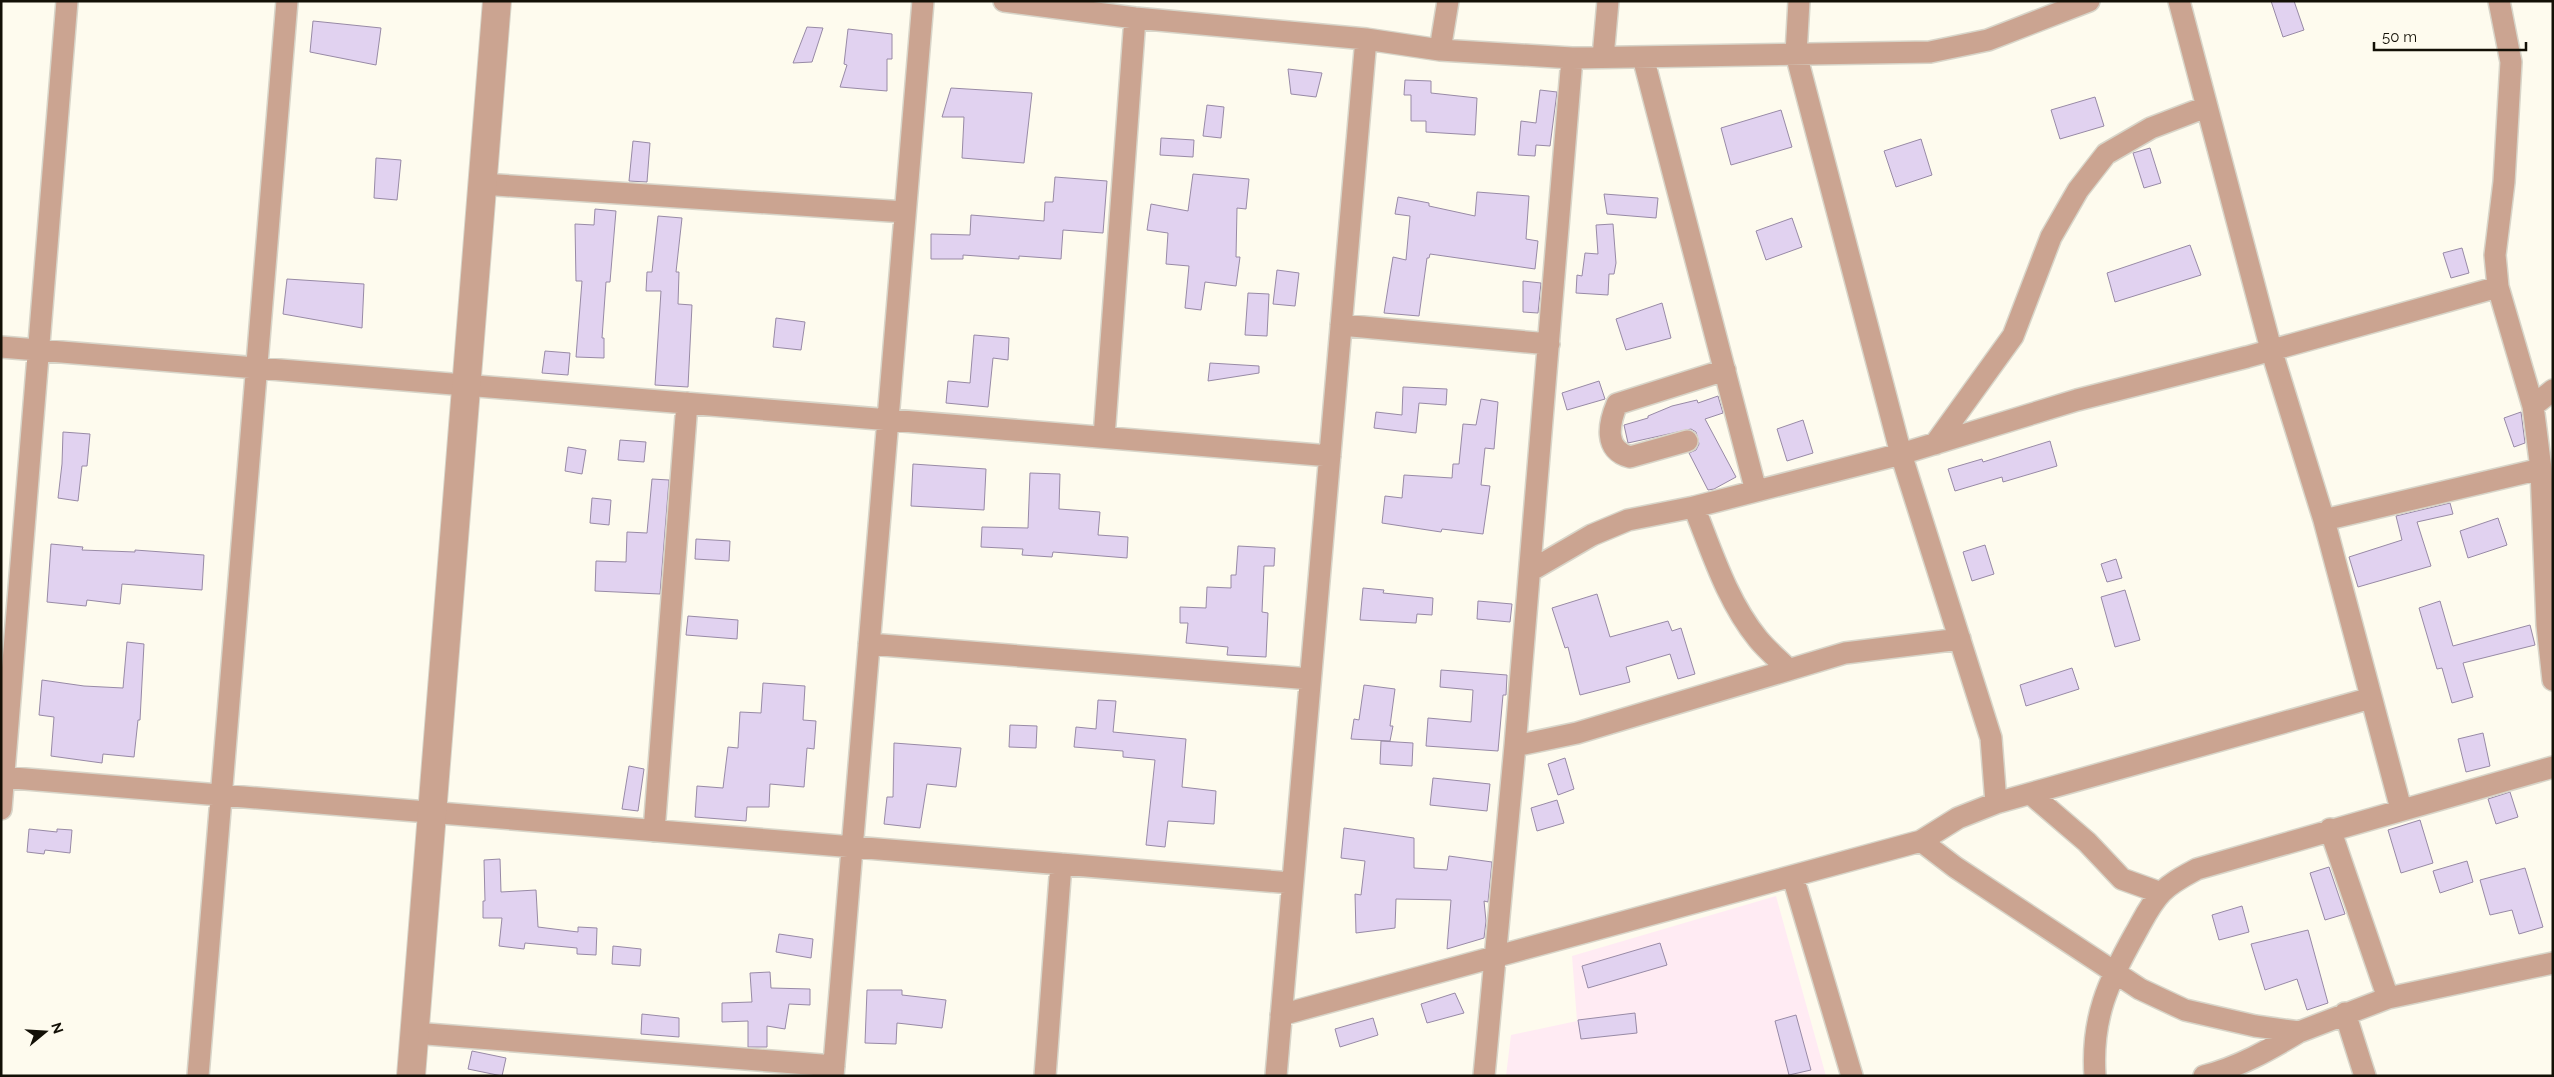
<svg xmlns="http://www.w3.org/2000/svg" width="2554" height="1077" font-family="Raleway,sans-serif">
  <rect width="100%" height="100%" fill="#fefbee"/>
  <path fill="#ffebf3" d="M1776 896 1826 1076H1506L1511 1035 1577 1021 1572 956Z"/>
  <path fill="#e1d2f0" stroke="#988aa6" d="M2271 1H2294L2304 30 2283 37Z
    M313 21 381 28 376 65 310 52Z
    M807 27 823 28 812 62 793 63Z
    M848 29 892 34V59H887V91L840 87 847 65 844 64Z
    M1288 69 1322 73 1316 97 1291 94Z
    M1405 80 1431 81V93L1477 98 1475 135 1426 132V121H1411V95H1404Z
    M951 88 1032 93 1024 163 962 158 964 117H942Z
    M1540 90 1557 92 1550 146 1536 145 1535 156 1518 155 1521 121 1536 123Z
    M2095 97 2104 126 2060 139 2051 110Z
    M1207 105 1224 107 1221 138 1203 136Z
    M1781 110 1792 147 1731 165 1721 128Z
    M1161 138 1194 140 1193 157 1160 155Z
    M1921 139 1932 175 1896 187 1884 151Z
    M633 141 650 143 647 182 629 181Z
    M2150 148 2161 183 2144 188 2133 153Z
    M376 158 401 160 397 200 374 198Z
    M1193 174 1249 179 1246 209 1237 208 1236 257H1240L1236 286 1205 282 1201 310 1185 308 1189 266 1166 264 1168 233 1147 230 1151 204 1188 211Z
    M1055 177 1107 181 1103 233 1063 230 1061 259 1019 256V259L963 255V259H931V234L970 235 971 215 1044 221 1045 202H1053Z
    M1477 192 1529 196 1526 239 1538 241 1535 269 1430 254 1429 258H1427L1419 316 1384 313 1393 257 1406 260 1410 216 1395 214 1398 197 1429 203V206L1475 216Z
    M1604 194 1658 198 1656 218 1607 214Z
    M595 209 616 211 610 282H606L602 338H604V358L576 357 582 281H576L575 224 594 225Z
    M658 216 682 218 676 272H679L678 304 692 305 688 387 655 385 661 291H646L647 272H652Z
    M1792 218 1802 247 1766 260 1756 231Z
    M1613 224 1616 263 1614 274H1609L1608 295 1576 293 1577 275 1582 276 1585 253 1598 254 1596 225Z
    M2190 245 2201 275 2115 302 2107 273Z
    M2462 248 2469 273 2451 278 2443 253Z
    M1277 270 1299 273 1295 306 1273 304Z
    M287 279 364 284 362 328 283 314Z
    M1523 281 1541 283 1538 313 1523 312Z
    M1248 293 1269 294 1267 336 1245 335Z
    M1662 303 1671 338 1626 350 1616 319Z
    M776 318 805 322 801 350 773 347Z
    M974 335 1009 338 1008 360 993 358 988 407 946 403 948 381 970 383Z
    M545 351 570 353 568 375 542 373Z
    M1210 363 1259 366V373L1208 381Z
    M1599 381 1605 399 1567 410 1562 393Z
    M1403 387 1447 389 1446 405 1419 403 1416 433 1374 428 1376 412 1402 415Z
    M1718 396 1723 413 1705 419 1736 477 1714 489 1708 490 1689 453 1696 450 1699 444 1696 432 1691 429 1628 443 1624 425 1648 418V416L1672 406 1697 400 1698 403Z
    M1481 399 1498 402 1494 449 1485 448 1481 485 1490 486 1483 534 1442 529 1441 532 1382 523 1385 496 1402 498 1404 475 1452 478 1453 464H1459L1463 424 1476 425Z
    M2521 412 2525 443 2514 447 2504 418Z
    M1803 420 1813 453 1787 461 1777 429Z
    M63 432 90 434 87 466H82L78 501 58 498 62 464Z
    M620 440 646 442 644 462 618 460Z
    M2050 441 2057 466 2003 482 2002 477 1955 491 1948 469 1982 459 1983 462Z
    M568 447 586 450 582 474 565 471Z
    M913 464 986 469 984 510 911 506Z
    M1030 473 1060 474 1059 509 1100 512 1098 535 1128 537 1127 558 1053 552 1052 557 1022 555 1023 549 981 547 982 527 1028 528Z
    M652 479 669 480 660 594 595 591 596 561 626 562 627 532 647 533Z
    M592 498 611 500 609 525 590 523Z
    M2450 503 2453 514 2417 522 2431 566 2358 587 2349 557 2402 540 2396 516Z
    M2498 518 2507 545 2468 558 2460 531Z
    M696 539 730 541 729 561 695 559Z
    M51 544 83 547 82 550 135 552V550L204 555 202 590 122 584 120 604 87 600 86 606 47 602Z
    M1985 545 1994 574 1972 581 1963 552Z
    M1238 546 1275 548 1274 566H1264L1262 612 1268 613 1266 657 1227 655 1228 647 1186 643 1188 623H1180V607L1206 608 1207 587 1231 588V575H1236Z
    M2116 559 2122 578 2107 582 2101 564Z
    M1363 588 1384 590 1383 593 1433 598 1432 615 1417 614 1416 623 1360 620Z
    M2125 590 2140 640 2115 647 2101 597Z
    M1597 594 1610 637 1668 621 1672 631 1681 628 1695 674 1678 679 1670 654 1626 667 1630 682 1580 695 1568 647 1565 648 1552 608Z
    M1478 601 1512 604 1510 622 1477 619Z
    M2440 601 2453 646 2530 625 2535 645 2463 663 2473 697 2452 703 2442 668 2437 669 2419 608Z
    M688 616 738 620 737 639 686 635Z
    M127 642 144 644 140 720H138L134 757 103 754 102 763 51 756 54 717 39 715 42 680 84 686 123 688Z
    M2072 668 2079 689 2026 706 2020 685Z
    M1441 670 1507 675 1506 695H1503L1498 751 1426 746 1428 718 1471 722 1473 690 1440 687Z
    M763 683 805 686 803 720 816 721 814 749 807 748 804 787 770 784 769 807H747L746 821 695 817 697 786 723 788 728 747 738 748 740 712 761 713Z
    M1364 685 1395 689 1390 726H1393L1390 741 1351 739 1354 719 1359 720Z
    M1098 700 1116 701 1113 732 1186 739 1182 787 1216 791 1214 824 1168 821 1165 847 1146 845 1155 760 1123 757V751L1074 747 1076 727 1096 729Z
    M1010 725 1037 726 1036 748 1009 747Z
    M2483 733 2490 766 2466 772 2458 739Z
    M1381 741 1413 743 1412 766 1380 764Z
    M894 743 961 748 956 787 927 784 920 828 884 824 887 797H893Z
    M1565 758 1574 789 1558 795 1548 764Z
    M629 766 644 769 638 811 622 809Z
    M1433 778 1490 784 1487 811 1430 805Z
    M2510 792 2518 817 2496 824 2488 799Z
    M1557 800 1564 823 1537 831 1531 808Z
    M2420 820 2433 863 2401 873 2388 830Z
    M1344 828 1414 838V868L1447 870 1449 856 1492 862 1488 902 1484 901 1486 921 1484 938 1447 949 1451 900 1396 899 1395 928 1356 933 1355 894 1361 895 1365 861 1341 858Z
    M29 829 57 832V829L72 830 70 853 45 850 44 854 27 852Z
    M500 859 501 892 536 890 538 927 578 932V927L597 928 596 955 577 954V948L525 943 524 949 499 946 502 918H483V901H485L484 860Z
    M2467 861 2473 882 2440 893 2433 871Z
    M2329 867 2345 914 2325 920 2310 873Z
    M2525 868 2543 927 2519 934 2512 910 2490 915 2480 880Z
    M2242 906 2249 932 2219 940 2212 915Z
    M2308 930 2328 1003 2307 1010 2297 979 2265 990 2251 944Z
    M779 934 813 939 811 958 776 952Z
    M1660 943 1667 965 1588 988 1582 966Z
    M613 946 641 949 640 966 612 964Z
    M770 972 771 988 810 989V1005L789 1004 785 1029 767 1026V1047H748V1021L722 1022V1003L752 1002 750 973Z
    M867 990H902V995L946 1000 942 1028 897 1023 896 1044 865 1043Z
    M1455 993 1464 1013 1427 1023 1421 1004Z
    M1635 1013 1637 1033 1581 1039 1578 1020Z
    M642 1014 679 1018V1037L641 1034Z
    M1796 1015 1811 1070 1789 1075 1775 1021Z
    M1373 1018 1378 1035 1340 1047 1335 1029Z
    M472 1051 506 1058 502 1076 468 1069Z"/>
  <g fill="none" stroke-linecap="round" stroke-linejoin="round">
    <defs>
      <path id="minor" d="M1004 1 1135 18 1366 39 1440 50 1572 58 1930 52 1988 40 2089 1
        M2179 1 2271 349 2324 520 2401 809
        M2499 1 2511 62 2504 182 2495 255 2498 287 2533 406 2541 469 2547 625 2553 680
        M1440 50 1448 1
        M1603 57 1608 1
        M1643 57 1756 491
        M482 184 905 212
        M1341 325 1549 344
        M1 347 1330 456
        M2533 406 2553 390
        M1104 437 1135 18
        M1687 441 1630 457C1603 450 1609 423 1617 404L1725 370
        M1935 444 2013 336 2051 237 2078 190 2106 154 2151 128 2206 107
        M1694 507C1712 552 1727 601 1758 639 1767 650 1778 659 1788 669
        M2324 520 2541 469
        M1530 571 1592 535 1628 520 1694 507 1901 454 2077 400 2247 357 2498 287
        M869 644 1310 679
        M1515 746 1577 733 1845 653 1960 639
        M1 777 1292 883
        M2031 794 2087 842 2122 879 2161 893
        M1996 803 2371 698
        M1 809 67 1
        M2330 829 2388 998 2553 963
        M654 831 687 403
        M1921 841 1955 867 2140 989 2185 1010 2255 1026 2299 1032 2388 998
        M1793 877 1852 1076
        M2345 1013 2365 1076
        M1281 1015 1921 841 1958 818 1996 803 1991 738 1901 454 1796 54 1799 1
        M414 1033 834 1066
        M198 1076 287 1
        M833 1076 923 1
        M1045 1076 1061 864
        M1276 1076 1366 39
        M1484 1076 1515 746 1572 58
        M2095 1076C2091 1019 2108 982 2135 934 2143 920 2150 904 2162 892 2172 882 2184 876 2197 869L2553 767
        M2204 1076C2239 1067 2269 1050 2299 1032"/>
      <path id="tertiary" d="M411 1076 497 1"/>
    </defs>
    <use href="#minor" stroke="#d8d5c9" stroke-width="24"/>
    <use href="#tertiary" stroke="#d8d5c9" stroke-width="30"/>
    <use href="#minor" stroke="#cba491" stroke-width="21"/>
    <use href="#tertiary" stroke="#cba491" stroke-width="28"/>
  </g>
  <rect width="2554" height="1077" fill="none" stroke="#131006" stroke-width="5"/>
  <g transform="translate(45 1032) rotate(72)" stroke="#fefbee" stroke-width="4" paint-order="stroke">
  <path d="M0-4L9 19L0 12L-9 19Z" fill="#131006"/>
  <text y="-8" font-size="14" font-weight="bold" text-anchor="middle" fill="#131006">N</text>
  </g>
  <path d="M2374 42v8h152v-8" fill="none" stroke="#131006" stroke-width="2.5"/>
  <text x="2382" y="42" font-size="15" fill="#131006" stroke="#fefbee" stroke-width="4" paint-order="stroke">50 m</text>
</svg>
